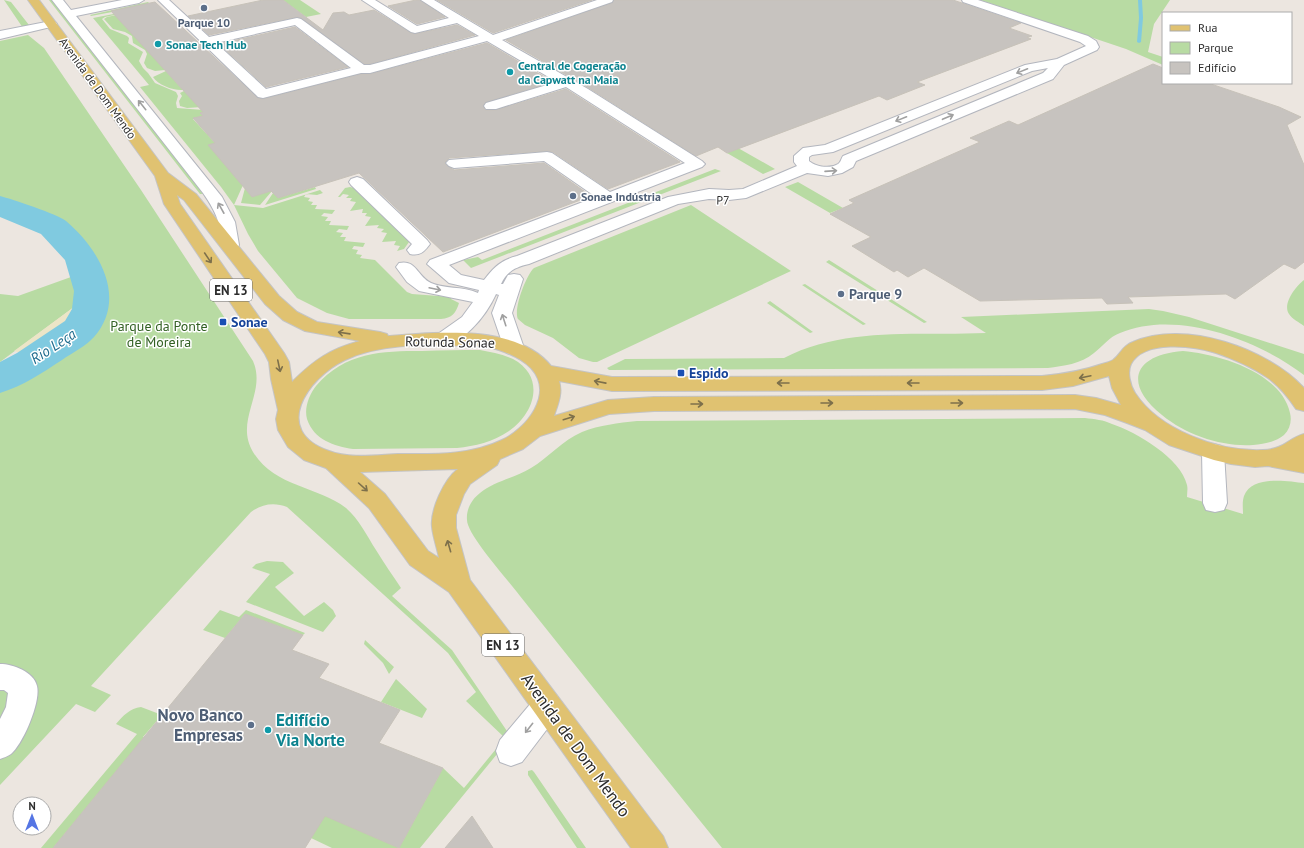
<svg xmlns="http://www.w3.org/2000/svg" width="1304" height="848" font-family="'PT Sans',sans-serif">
  <rect width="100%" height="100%" fill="#ece6e0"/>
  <path fill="#b8dba3" d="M4 0 11 2 29 25 23 28Z
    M49 0H54L205 194H200Z
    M283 0H300L321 14 306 17Z
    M980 0H1170L1154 24 1148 52 1163 57V65L1126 49Z
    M148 2 149 3 129 12 105 17 102 19 110 29 127 36 129 38 128 43 143 52 139 61 143 68 148 73 155 83 176 92 178 96 176 103 177 108 204 110 203 116 193 119 215 143 243 185 234 205 263 208 320 190 323 193 317 195 306 194 304 197 310 198 308 201 313 202 311 205H317L315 209 335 210 332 214 324 213 321 216 328 217 325 221H331L329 225 349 226 347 230 339 229 336 232 343 233 340 237H346L344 241 365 243 363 247 354 246 352 249 358 250 356 254 362 255 360 258 375 260 407 292 412 294 452 297 451 299 459 303C456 313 452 318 441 319H349L327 313 297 298 258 251 248 234 234 205 221 187 140 87 149 85 93 18 129 11 128 9 91 16 90 15Z
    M131 12 165 70 155 71 147 68 144 63 147 54 145 50 133 43 132 36 125 32 113 29 104 19 107 17Z
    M28 35 44 48 141 190 253 361C267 393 234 420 253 452 274 487 317 486 346 508 359 519 367 536 376 550 384 563 393 576 401 588L392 596 452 650 511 737 420 848H332L311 838 324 815 399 848 443 768 464 788 505 738 466 701 476 692 448 653 287 507C274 502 262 504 251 512L91 686 111 695 95 712 76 704 0 785V385L18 380 78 339 100 308 106 291 100 277 56 221 0 199V41Z
    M166 71 183 90C174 91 158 85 153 77Z
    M184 91 202 107 187 108 180 106 179 101 182 96 180 93Z
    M738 148 775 169 763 174 727 153Z
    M715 169 721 171 471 268 463 260 478 257 482 260Z
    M798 182 843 208 830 213 785 187Z
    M315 187 316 189 265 205 273 193 278 198Z
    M350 187 354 188 408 239 409 242 404 249 397 251 400 246 394 245 396 241 382 242 387 233 381 232 384 229 377 228 379 225 365 226 371 217 365 216 367 213H362L363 209 350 211 356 202 350 201 352 198H346L349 195 343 194 340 197H338L345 188Z
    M245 188 271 191H272L260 205 241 203Z
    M691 205 791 271 597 362H593L579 358 553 338 525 325 518 319C513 310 526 275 534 268Z
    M829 260 924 320 927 322 924 323 826 262Z
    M71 277 77 290 79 298 74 307 0 362V294L18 296Z
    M1304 280V326C1299 322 1292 319 1289 314 1282 304 1296 286 1304 280Z
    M805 284 866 324 863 325 802 285Z
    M770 301 813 332 810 333 767 303Z
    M1149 309 1163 311 1189 317 1304 354V375C1258 340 1177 309 1120 333 1109 337 1103 346 1094 353 1081 364 1063 366 1048 368L609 370 607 368 625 359 784 358C845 326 919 336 986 333L961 317Z
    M480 350C491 352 502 354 513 359 546 377 535 413 509 431 493 442 475 446 457 448L353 449C334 446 314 440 307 419 304 408 309 395 316 386 345 352 382 351 422 351 442 350 461 350 480 350Z
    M1183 351C1218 354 1281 372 1290 413 1292 421 1290 429 1284 435 1276 442 1264 444 1253 445 1222 447 1186 435 1162 415 1123 384 1133 355 1183 351Z
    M1085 418C1094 419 1104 420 1112 424 1136 432 1181 458 1187 485 1188 489 1187 493 1187 497L1243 514C1243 508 1242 502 1244 496 1252 475 1287 481 1304 483V848H722C654 764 587 680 520 596 509 581 467 535 467 520 466 509 472 499 480 493 494 481 515 478 531 468 548 458 563 440 582 432 600 425 618 423 637 421Z
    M267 561 283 562 294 573 275 587 304 616 324 602 333 610 336 616 323 632 246 602 270 574 252 568 256 564Z
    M220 610 239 617 246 610 305 633 303 635 245 614 225 638 203 630Z
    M365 640 394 667 389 674 383 663 364 644Z
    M396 679 427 709 422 718 381 702Z
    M141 707 162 715 143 737 150 740 128 757 53 848H41L137 734 116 724C123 716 130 708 141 707Z
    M532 770 534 772 586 848H577L528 775V771Z"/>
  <path fill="#ece5c7" d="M74 307C75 313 76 319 72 325 68 332 34 351 27 352 22 353 18 352 14 351Z"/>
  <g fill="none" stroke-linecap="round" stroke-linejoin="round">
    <path fill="#80cae0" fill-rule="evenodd" d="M1138 0H1142L1143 18 1141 42 1139 43 1137 42 1139 18Z"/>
    <path fill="#80cae0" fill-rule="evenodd" d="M0 196C12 199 57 214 66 221 99 249 128 298 94 337 86 346 72 353 62 360 42 373 23 386 0 393V362L17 353 65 321 72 309 74 291 65 260 41 234 0 217Z"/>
  </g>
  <path fill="#c7c3bf" stroke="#c7c2b9" d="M263 0H283L323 30 333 13 344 12 349 15 374 10 411 33 415 34 457 25 475 35 370 64H364L301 18 297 17 209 35 188 16Z
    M416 0H420L445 17 417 24 388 6Z
    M437 0H592L493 33Z
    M614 0H953L1021 23 1009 28 1032 36 1027 37 1031 39 917 82 925 85 887 100 879 96 727 153 718 147 696 156 589 88 506 40 612 3Z
    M155 2 258 98 263 99 361 74H370L487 43 553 82 486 102 483 105 485 110H496L566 89 680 162 608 189 553 152 547 151 449 158 445 162V164L454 170 544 163 591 196 443 252 359 173 278 198 271 191 252 197 208 145 215 143 193 118 203 116 200 113 203 112 111 11Z
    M295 27 348 67 266 87 219 44Z
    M1153 64 1163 68V83H1208L1279 107 1301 117 1287 125 1304 165V262L1295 269 1284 264 1235 299 1226 294 1128 297 1133 303 1107 304 1102 298 980 301 924 268 908 277 897 270 894 272 852 246 871 237 830 214 854 203 849 200 980 142 970 138 1009 121 1018 125Z
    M245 614 303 635 292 650 329 664 319 678 400 710 379 743 443 768 399 848 325 816 305 848H53Z
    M472 816 493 848H445Z"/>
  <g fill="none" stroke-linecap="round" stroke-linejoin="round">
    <defs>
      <path id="minor" d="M52 0H63L71 10 122 0H144L139 3 76 16 222 197 235 222 239 245 236 249 230 250 224 249C219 242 221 232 219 224 216 213 210 203 203 193Z
        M158 0H169L209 37 297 18 301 19 364 65H370L479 36 457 23 415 33 411 32 362 0H375L417 26 449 18 421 0H434L493 35 597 0H613L612 2 502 40 588 89 702 161 705 164 702 167 449 265 461 275 484 280C494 267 501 260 517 256L668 197 709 189 729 190 743 189 797 166 794 162V156L803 148 825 145 1025 65 1057 59 1086 46 1080 42 963 2 962 0H978L1088 36 1096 41 1099 47 1097 50 1064 65 1053 79 856 161 853 167 842 173 828 176 807 173 746 198 729 200 709 199 678 204 529 264C516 267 507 271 501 284H503L508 275 514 274 520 275 523 279 512 313 524 348 521 353 514 354 507 353 504 348 492 313 499 295 496 294C487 314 460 351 435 344L432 340 435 336 462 317 473 302 419 291 407 282 396 267 399 263C416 259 417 276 431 283 443 289 463 286 478 293L479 290 449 283 427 264 430 260 596 197 544 161 454 168 449 166 446 163 449 160 547 152 552 153 610 192 685 163 566 87 496 109H486L484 106 486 103 557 82 487 41 370 73H361L263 98 258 97ZM295 25 351 68 266 89 216 43ZM1048 68 1043 73 843 156C841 159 841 162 838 164 830 169 816 167 809 161V157L812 155 833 152 1032 71Z
        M51 21 55 22 57 24 55 26 0 39V31Z
        M357 177 363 179 427 240 430 244C424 252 420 256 410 254L407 250 412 244 351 185 349 182 351 179Z
        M1213 444 1221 446 1224 452 1227 503 1224 510 1215 512 1206 510 1203 503 1202 452 1205 446Z
        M0 664C13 664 34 672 37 686 41 702 23 744 11 754 8 756 3 758 0 759V719L6 707 8 693 4 690H0Z
        M547 692 557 696 562 706 557 716 522 762 511 766 500 762 496 751 500 740 537 696Z"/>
      <path id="major" d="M28 0H39L168 173 196 194 279 296 297 312 317 322 380 332 387 334 388 336C437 332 517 324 551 366L612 377 1042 376C1063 374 1082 371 1102 364 1105 363 1110 362 1113 360 1121 354 1122 346 1133 342 1185 319 1268 349 1304 388V411L1296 409C1288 397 1280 387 1268 378 1252 367 1234 359 1216 353 1195 346 1144 339 1131 364 1127 372 1130 385 1135 393 1159 430 1219 452 1263 450 1285 449 1287 439 1304 434V473L1268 466 1255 467 1231 464 1214 460 1169 445 1145 430 1127 423 1105 415 1075 409 654 411 609 414 540 436 523 449 500 459 497 465 470 484 464 494 456 515V528L470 580 663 836 668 848H631L449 592 410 565 369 508 326 468 304 460 288 447 278 430 276 419 278 410 271 379 269 362 265 354 164 204 155 176ZM177 195 184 200 265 304 283 320 305 331 360 341C330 349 314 360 292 382L289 362 284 353 180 204ZM485 346C501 350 519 356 531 368 555 394 526 429 502 440 469 456 432 454 398 454 376 455 350 459 329 451 271 431 307 378 345 360 387 340 440 346 485 346ZM1109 376 1112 388 1121 405 1096 398 1075 395 654 397 608 400 554 416C558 404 563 393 559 381L612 391 1042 390 1073 386ZM458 469C444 479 430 511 432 527 433 537 437 548 439 558L428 551 385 494 360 472Z"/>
    </defs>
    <use href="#minor" stroke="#b3b6be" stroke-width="2"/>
    <use href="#major" stroke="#c4c4c4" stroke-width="2"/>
    <use href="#minor" fill="#fff" fill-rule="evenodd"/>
    <use href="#major" fill="#e0c271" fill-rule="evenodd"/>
  </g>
  <defs><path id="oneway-shaft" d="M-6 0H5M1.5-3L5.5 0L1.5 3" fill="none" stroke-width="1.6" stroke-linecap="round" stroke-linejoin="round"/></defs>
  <g stroke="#a0a0a0">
    <use href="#oneway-shaft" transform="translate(1022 71) rotate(158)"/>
    <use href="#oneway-shaft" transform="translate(142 105) rotate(-129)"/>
    <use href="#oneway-shaft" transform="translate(948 117) rotate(-23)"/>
    <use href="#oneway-shaft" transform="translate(901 119) rotate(158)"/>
    <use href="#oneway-shaft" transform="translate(831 171) rotate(-4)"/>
    <use href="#oneway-shaft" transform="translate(221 208) rotate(-119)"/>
    <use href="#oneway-shaft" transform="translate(435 289) rotate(12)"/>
    <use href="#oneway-shaft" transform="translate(504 320) rotate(-108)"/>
    <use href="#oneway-shaft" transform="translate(529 728) rotate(128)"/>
  </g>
  <g stroke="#7d704b">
    <use href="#oneway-shaft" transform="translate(208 258) rotate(56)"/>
    <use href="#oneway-shaft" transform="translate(344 333) rotate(-172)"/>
    <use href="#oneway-shaft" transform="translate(279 366) rotate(78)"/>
    <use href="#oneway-shaft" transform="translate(1085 377) rotate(168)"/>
    <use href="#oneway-shaft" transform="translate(600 382) rotate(-169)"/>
    <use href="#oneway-shaft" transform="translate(783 383) rotate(180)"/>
    <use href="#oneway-shaft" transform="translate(913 383) rotate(180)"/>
    <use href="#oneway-shaft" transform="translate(827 403)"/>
    <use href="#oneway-shaft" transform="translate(957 403)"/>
    <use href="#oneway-shaft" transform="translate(697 404)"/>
    <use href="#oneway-shaft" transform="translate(569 418) rotate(-17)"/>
    <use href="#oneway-shaft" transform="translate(363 487) rotate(42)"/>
    <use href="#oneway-shaft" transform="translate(449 546) rotate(-106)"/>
  </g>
  <g fill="#5c6f8a" stroke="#fff" stroke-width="1.5">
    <circle cx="204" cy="8" r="4"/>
    <circle cx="573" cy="196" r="4"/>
    <circle cx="841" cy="294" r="4"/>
    <circle cx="251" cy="725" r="4"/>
  </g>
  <g fill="#0f9aa8" stroke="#fff" stroke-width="1.5">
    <circle cx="158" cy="44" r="4"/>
    <circle cx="510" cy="72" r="4"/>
    <circle cx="268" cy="730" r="4"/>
  </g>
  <g fill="#1a4fb4" stroke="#fff" stroke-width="1.5">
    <rect x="219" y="318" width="8" height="8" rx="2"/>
    <rect x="677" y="369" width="8" height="8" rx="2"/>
  </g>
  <g text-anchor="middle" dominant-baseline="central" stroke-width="3" stroke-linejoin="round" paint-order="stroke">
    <g font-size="12" font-weight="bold" fill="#4e5e75" stroke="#fff">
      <text x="204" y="22">Parque 10</text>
      <text x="581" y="196" text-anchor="start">Sonae Indústria</text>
    </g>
    <g font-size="12" font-weight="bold" fill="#0d838f" stroke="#fff" text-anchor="start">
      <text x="166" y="44">Sonae Tech Hub</text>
      <text x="518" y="65">Central de Cogeração<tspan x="518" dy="14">da Capwatt na Maia</tspan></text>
    </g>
    <g font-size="12" fill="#2c2c2c" stroke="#fff">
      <text transform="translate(98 88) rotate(54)">Avenida de Dom Mendo</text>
      <text transform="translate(723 200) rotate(1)">P7</text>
    </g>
    <g fill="#fff" stroke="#6b6b6b" stroke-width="1">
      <rect x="210" y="279" width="42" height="22" rx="3"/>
      <rect x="482" y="634" width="42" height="22" rx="3"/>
    </g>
    <g font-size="13" font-weight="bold" fill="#2c2c2c">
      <text x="231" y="290">EN 13</text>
      <text x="503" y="645">EN 13</text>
    </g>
    <g font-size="14" font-weight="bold" fill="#4e5e75" stroke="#fff" text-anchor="start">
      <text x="849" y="294">Parque 9</text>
    </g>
    <g font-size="14" font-weight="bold" fill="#164399" stroke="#fff" text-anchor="start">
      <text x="231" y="322">Sonae</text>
      <text x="689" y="373">Espido</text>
    </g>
    <g font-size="14" fill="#336124" stroke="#fff">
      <text x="159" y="326">Parque da Ponte<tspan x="159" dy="16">de Moreira</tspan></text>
    </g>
    <g font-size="14" fill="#2c2c2c" stroke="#fff">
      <text transform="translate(450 342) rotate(1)">Rotunda Sonae</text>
    </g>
    <g font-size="15" font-style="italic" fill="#1e6b8d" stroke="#fff">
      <text transform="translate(53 346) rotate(-33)">Rio Leça</text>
    </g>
    <g font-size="17" font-weight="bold" fill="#4e5e75" stroke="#fff" text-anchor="end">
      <text x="243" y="715">Novo Banco<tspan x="243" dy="20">Empresas</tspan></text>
    </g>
    <g font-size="17" font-weight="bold" fill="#0d838f" stroke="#fff" text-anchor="start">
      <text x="276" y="720">Edifício<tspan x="276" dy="20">Via Norte</tspan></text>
    </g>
    <g font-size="17" fill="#2c2c2c" stroke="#fff">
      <text transform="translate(576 745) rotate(54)">Avenida de Dom Mendo</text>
    </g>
  </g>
  <rect x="1162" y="12" width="130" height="72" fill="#ffffff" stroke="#ababab"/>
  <rect x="1170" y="25" width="20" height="6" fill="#e0c271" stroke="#ababab"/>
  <text x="1198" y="32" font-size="12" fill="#2c2c2c">Rua</text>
  <rect x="1170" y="42" width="20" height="12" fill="#b8dba3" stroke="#ababab"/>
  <text x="1198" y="52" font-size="12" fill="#2c2c2c">Parque</text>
  <rect x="1170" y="62" width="20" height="12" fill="#c7c3bf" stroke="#ababab"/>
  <text x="1198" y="72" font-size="12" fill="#2c2c2c">Edifício</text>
  <g transform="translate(32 816)"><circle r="19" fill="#ffffff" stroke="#ababab"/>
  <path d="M0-3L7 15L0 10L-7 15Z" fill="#5575e4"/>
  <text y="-6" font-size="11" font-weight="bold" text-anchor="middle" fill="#2c2c2c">N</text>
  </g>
</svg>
